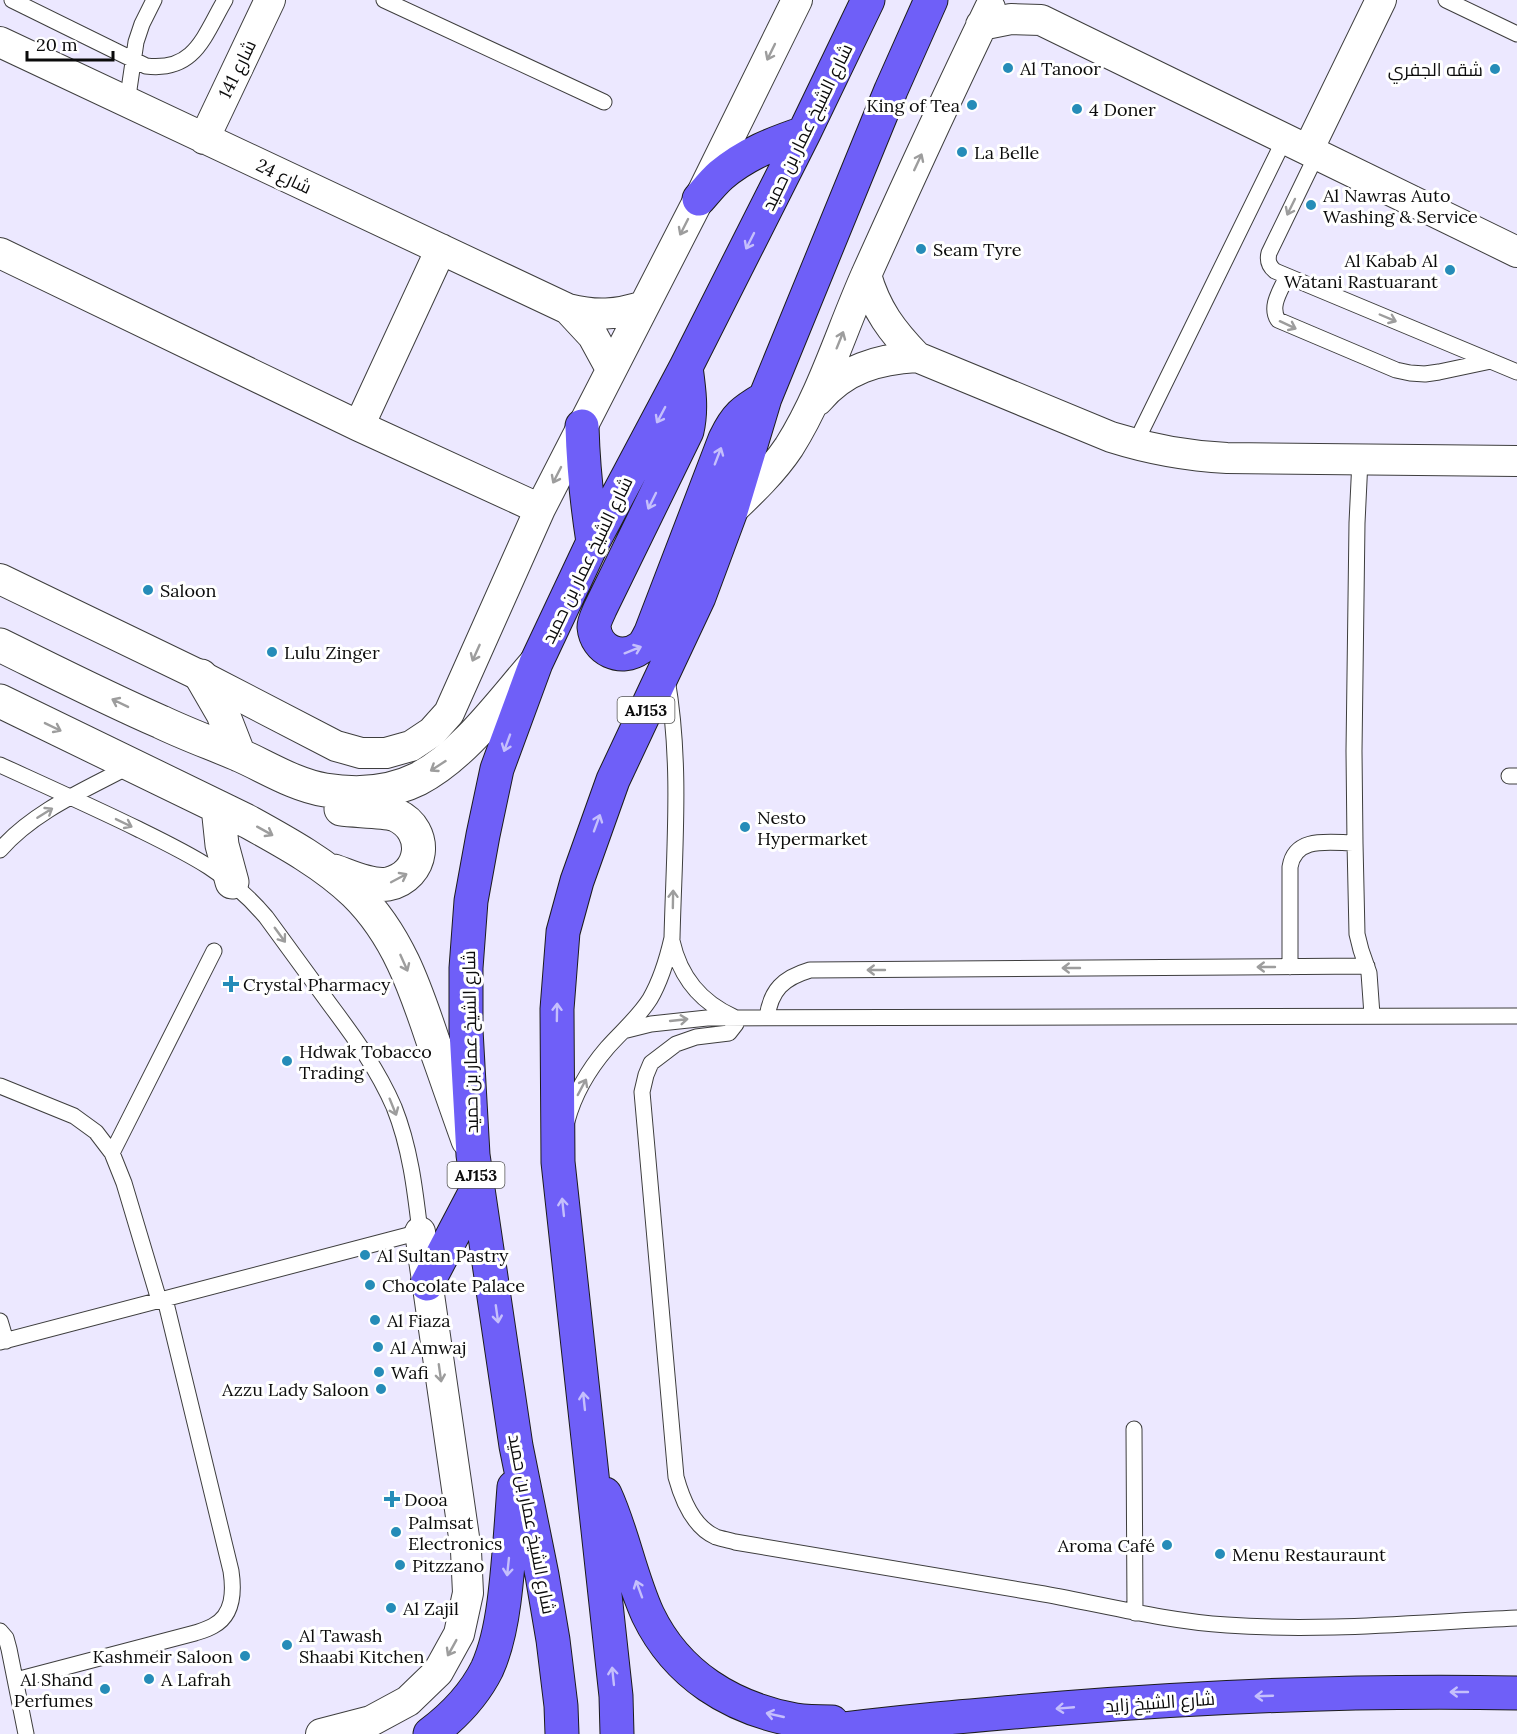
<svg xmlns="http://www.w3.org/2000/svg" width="1517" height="1734" font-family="Lora,Cairo,serif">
  <rect width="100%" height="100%" fill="#ece8ff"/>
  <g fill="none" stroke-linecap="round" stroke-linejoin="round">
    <defs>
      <path id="service" d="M12 0 146 66C195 72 204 36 225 0
        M384 0 604 102
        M1446 0 1517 34
        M127 103 136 42 142 24 154 0
        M1317 154 1269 253C1267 261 1269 266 1275 271L1517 372
        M1287 276C1281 290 1269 306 1278 320L1396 370 1410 373 1425 374 1439 372 1491 361
        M1135 444 1285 138
        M1360 460 1357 523 1354 751 1355 843 1357 934 1361 950 1369 973 1372 1015
        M0 765C46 786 93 807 138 829 189 854 229 873 266 917 288 947 309 976 331 1006 355 1038 378 1070 394 1107 410 1147 415 1189 420 1232L0 1342
        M1509 776H1517
        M0 850C34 811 85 790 130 766
        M672 941C680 977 700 1002 734 1017
        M1290 967V867C1295 835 1331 843 1355 843
        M767 1017C771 990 783 978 810 970L1367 966
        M736 1018V1024L729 1033 696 1037 676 1044 651 1063 646 1075 642 1092 676 1477C682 1499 693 1527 716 1537 722 1539 729 1540 735 1542 838 1559 941 1576 1044 1594 1105 1605 1165 1621 1227 1625 1323 1632 1421 1622 1517 1618
        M623 1031 651 1024 707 1018 1517 1016
        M0 1086 74 1116 96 1132 112 1153 124 1183 159 1300
        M567 1121C574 1095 589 1069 607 1048 621 1032 638 1018 650 999 661 980 667 960 672 938 674 852 682 764 667 679
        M112 1153 214 951
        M0 1321 6 1341
        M1134 1429 1135 1613
        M0 1631 6 1638 9 1649 26 1734
        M16 1680 195 1633C201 1631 208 1629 213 1626 234 1615 234 1591 231 1571L165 1299"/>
      <path id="minor" d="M981 25 1011 19 1041 20 1517 252
        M0 42 568 309C596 316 616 315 644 306
        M204 139 270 0
        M1308 150 1381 0
        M0 253 359 426 540 509
        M866 275C876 310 892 331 917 357L1111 437C1149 449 1187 456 1227 458L1517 461
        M568 309 593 336 611 369
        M818 400C844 369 878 359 917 357
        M359 426 441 249
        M731 511C751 492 773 471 789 447 823 393 841 331 867 273 907 184 948 95 990 8
        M0 579 201 676 336 746 361 753H386L411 746 432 732 449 713 540 509 699 199 797 0
        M321 1734 371 1721 408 1701 438 1672 459 1634 468 1593 466 1551 420 1232"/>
      <path id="tertiary" d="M0 645C53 671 106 698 161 722 186 734 211 743 237 754 265 766 294 785 325 790 356 795 390 793 418 779 464 755 501 703 535 664
        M201 676 223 714 239 755
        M0 701 245 820C283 841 324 863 355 893 397 934 415 987 433 1041 445 1074 456 1107 468 1140
        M218 807 222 845 232 882
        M334 871C349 876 371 887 388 884 424 876 430 831 396 815 386 811 354 811 341 809"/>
      <path id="primary" d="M699 199C706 191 713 182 721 175 746 154 774 143 804 133
        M686 367C689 389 692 410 687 431L600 609C598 614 594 621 594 627 596 650 621 662 640 648 645 645 648 638 651 632L725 439C736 416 743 411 765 398
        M582 426C583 465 587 503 593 542
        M427 1284 478 1187
        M605 1494C623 1533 630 1576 648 1615 677 1675 731 1708 795 1720 807 1722 820 1722 832 1722
        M430 1734C454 1716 474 1695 487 1669 497 1647 501 1625 504 1602 509 1564 511 1525 514 1487
        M562 1734 561 1706 553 1640 542 1575 516 1446 473 1155 466 1030V968L471 901 483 835 497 769 536 663 593 542 686 367 804 133 868 0
        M617 1734 616 1696 558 1162 557 1009 563 932 577 881 613 780 699 597 731 511 765 398 891 90 931 0
        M805 1734C891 1722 977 1715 1063 1708 1214 1696 1365 1690 1517 1693"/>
    </defs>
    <use href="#service" stroke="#3e3e3e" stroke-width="17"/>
    <use href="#minor" stroke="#3e3e3e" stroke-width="32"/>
    <use href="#tertiary" stroke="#3e3e3e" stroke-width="35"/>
    <use href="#primary" stroke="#1c1c1c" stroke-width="35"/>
    <use href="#service" stroke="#fff" stroke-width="15"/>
    <use href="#minor" stroke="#fff" stroke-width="30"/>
    <use href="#tertiary" stroke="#fff" stroke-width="33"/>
    <use href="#primary" stroke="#6f5ff8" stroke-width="33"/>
  </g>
  <defs><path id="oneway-shaft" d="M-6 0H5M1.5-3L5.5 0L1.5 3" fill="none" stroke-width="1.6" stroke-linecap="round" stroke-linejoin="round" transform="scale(1.5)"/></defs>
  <g stroke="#9d9d9d">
    <use href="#oneway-shaft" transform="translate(771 52) rotate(116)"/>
    <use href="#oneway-shaft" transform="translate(918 162) rotate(-65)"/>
    <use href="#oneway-shaft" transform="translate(1291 207) rotate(116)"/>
    <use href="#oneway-shaft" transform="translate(684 227) rotate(117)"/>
    <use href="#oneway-shaft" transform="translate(1388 318) rotate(23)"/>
    <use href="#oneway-shaft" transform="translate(1288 325) rotate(25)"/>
    <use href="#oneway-shaft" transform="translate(840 340) rotate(-68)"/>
    <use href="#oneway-shaft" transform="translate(557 475) rotate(117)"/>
    <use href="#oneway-shaft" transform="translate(476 653) rotate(114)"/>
    <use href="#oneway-shaft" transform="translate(120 703) rotate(-154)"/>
    <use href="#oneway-shaft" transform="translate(53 727) rotate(26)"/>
    <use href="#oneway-shaft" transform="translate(438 766) rotate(147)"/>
    <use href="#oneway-shaft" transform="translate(45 813) rotate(-32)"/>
    <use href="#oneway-shaft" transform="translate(124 823) rotate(26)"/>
    <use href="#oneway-shaft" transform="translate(265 831) rotate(29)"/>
    <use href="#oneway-shaft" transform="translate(399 878) rotate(-28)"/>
    <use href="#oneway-shaft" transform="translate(673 899) rotate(-89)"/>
    <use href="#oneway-shaft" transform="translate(280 935) rotate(54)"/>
    <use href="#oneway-shaft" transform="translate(404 963) rotate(66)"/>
    <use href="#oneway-shaft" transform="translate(1266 967) rotate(180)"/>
    <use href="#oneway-shaft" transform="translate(1071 968) rotate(180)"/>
    <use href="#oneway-shaft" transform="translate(876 970) rotate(180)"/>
    <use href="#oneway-shaft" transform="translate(679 1020) rotate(-6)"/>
    <use href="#oneway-shaft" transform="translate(582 1087) rotate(-62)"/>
    <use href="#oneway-shaft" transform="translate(393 1107) rotate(68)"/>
    <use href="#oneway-shaft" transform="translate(440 1373) rotate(82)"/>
    <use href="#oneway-shaft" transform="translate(452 1648) rotate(119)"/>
  </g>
  <g stroke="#c5bffc">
    <use href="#oneway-shaft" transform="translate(750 241) rotate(117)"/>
    <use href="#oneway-shaft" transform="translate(661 415) rotate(118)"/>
    <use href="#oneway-shaft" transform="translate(718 456) rotate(-69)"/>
    <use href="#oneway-shaft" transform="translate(652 501) rotate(116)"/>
    <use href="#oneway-shaft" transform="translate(633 650) rotate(-22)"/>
    <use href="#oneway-shaft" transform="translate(507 743) rotate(110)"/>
    <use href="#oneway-shaft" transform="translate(597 823) rotate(-70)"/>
    <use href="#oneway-shaft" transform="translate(557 1012) rotate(-89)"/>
    <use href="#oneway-shaft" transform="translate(563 1207) rotate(-96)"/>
    <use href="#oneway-shaft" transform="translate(497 1314) rotate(82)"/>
    <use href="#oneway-shaft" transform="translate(584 1401) rotate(-96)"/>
    <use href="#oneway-shaft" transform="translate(508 1567) rotate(96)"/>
    <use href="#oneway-shaft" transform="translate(639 1589) rotate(-110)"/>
    <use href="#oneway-shaft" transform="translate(613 1676) rotate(-96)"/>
    <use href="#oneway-shaft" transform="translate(1459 1692) rotate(180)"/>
    <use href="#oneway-shaft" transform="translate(1264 1696) rotate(178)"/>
    <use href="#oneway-shaft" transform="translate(1065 1708) rotate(175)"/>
    <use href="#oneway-shaft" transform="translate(775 1715) rotate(-167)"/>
  </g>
  <g fill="#258cb8" stroke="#fff" stroke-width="2">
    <circle cx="1008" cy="68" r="6"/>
    <circle cx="1495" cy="69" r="6"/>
    <circle cx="972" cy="105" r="6"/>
    <circle cx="1077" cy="109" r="6"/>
    <circle cx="962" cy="152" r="6"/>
    <circle cx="1311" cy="205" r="6"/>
    <circle cx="921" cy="249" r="6"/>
    <circle cx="1450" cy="270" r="6"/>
    <circle cx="148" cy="590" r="6"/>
    <circle cx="272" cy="652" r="6"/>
    <circle cx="745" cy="827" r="6"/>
    <path d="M228 975h6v6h6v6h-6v6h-6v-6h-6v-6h6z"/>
    <circle cx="287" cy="1061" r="6"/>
    <circle cx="365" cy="1255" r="6"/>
    <circle cx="370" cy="1285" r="6"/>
    <circle cx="375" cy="1320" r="6"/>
    <circle cx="378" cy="1347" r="6"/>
    <circle cx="379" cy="1372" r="6"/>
    <circle cx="381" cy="1389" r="6"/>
    <path d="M389 1490h6v6h6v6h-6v6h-6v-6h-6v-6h6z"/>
    <circle cx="396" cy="1532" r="6"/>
    <circle cx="1167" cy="1545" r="6"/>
    <circle cx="1220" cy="1554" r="6"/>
    <circle cx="400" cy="1565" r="6"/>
    <circle cx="391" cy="1608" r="6"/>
    <circle cx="287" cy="1645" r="6"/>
    <circle cx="245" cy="1656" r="6"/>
    <circle cx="149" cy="1679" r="6"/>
    <circle cx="105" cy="1689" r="6"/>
  </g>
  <g text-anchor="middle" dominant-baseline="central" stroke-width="6" stroke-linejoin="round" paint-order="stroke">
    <g fill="#fff" stroke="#545454" stroke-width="1.5">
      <rect x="617.5" y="697" width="57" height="26" rx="4.5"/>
      <rect x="447.5" y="1162" width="57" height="26" rx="4.5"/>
    </g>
    <g font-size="16" font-weight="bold" fill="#0b0b0b">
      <text x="646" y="710">AJ153</text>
      <text x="476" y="1175">AJ153</text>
    </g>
    <g font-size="18" fill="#0b0b0b" stroke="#fff" text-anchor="start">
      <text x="1020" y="68">Al Tanoor</text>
      <text x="1483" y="69" text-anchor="end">شقه الجفري</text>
      <text x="960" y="105" text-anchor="end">King of Tea</text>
      <text x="1089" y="109">4 Doner</text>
      <text x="974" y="152">La Belle</text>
      <text x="1323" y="195">Al Nawras Auto<tspan x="1323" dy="21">Washing &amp; Service</tspan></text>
      <text x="933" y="249">Seam Tyre</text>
      <text x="1438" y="260" text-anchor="end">Al Kabab Al<tspan x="1438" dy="21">Watani Rastuarant</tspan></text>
      <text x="160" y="590">Saloon</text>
      <text x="284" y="652">Lulu Zinger</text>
      <text x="757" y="817">Nesto<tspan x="757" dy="21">Hypermarket</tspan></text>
      <text x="243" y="984">Crystal Pharmacy</text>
      <text x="299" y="1051">Hdwak Tobacco<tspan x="299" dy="21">Trading</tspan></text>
      <text x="377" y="1255">Al Sultan Pastry</text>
      <text x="382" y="1285">Chocolate Palace</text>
      <text x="387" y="1320">Al Fiaza</text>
      <text x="390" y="1347">Al Amwaj</text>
      <text x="391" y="1372">Wafi</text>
      <text x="369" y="1389" text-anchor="end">Azzu Lady Saloon</text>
      <text x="404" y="1499">Dooa</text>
      <text x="408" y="1522">Palmsat<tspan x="408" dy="21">Electronics</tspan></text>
      <text x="1155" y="1545" text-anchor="end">Aroma Café</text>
      <text x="1232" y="1554">Menu Restauraunt</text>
      <text x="412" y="1565">Pitzzano</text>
      <text x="403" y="1608">Al Zajil</text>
      <text x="299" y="1635">Al Tawash<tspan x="299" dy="21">Shaabi Kitchen</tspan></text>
      <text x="233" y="1656" text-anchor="end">Kashmeir Saloon</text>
      <text x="93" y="1679" text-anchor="end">Al Shand<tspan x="93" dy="21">Perfumes</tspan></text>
      <text x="161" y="1679">A Lafrah</text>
    </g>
    <g font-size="18" fill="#0b0b0b" stroke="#fff">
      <text transform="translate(237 69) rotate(-64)">شارع 141</text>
      <text transform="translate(807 127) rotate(-64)">شارع الشيخ عمار بن حميد</text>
      <text transform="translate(284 176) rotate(25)">شارع 24</text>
      <text transform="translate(587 560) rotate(-64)">شارع الشيخ عمار بن حميد</text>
      <text transform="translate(470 1042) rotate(-91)">شارع الشيخ عمار بن حميد</text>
      <text transform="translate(532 1524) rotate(79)">شارع الشيخ عمار بن حميد</text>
      <text transform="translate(1160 1702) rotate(-4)">شارع الشيخ زايد</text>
    </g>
  </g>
  <path d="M27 51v9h86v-9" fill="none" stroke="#0b0b0b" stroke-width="3"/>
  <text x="36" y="51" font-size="18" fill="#0b0b0b" stroke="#ffffff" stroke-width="4.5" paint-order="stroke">20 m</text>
</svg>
